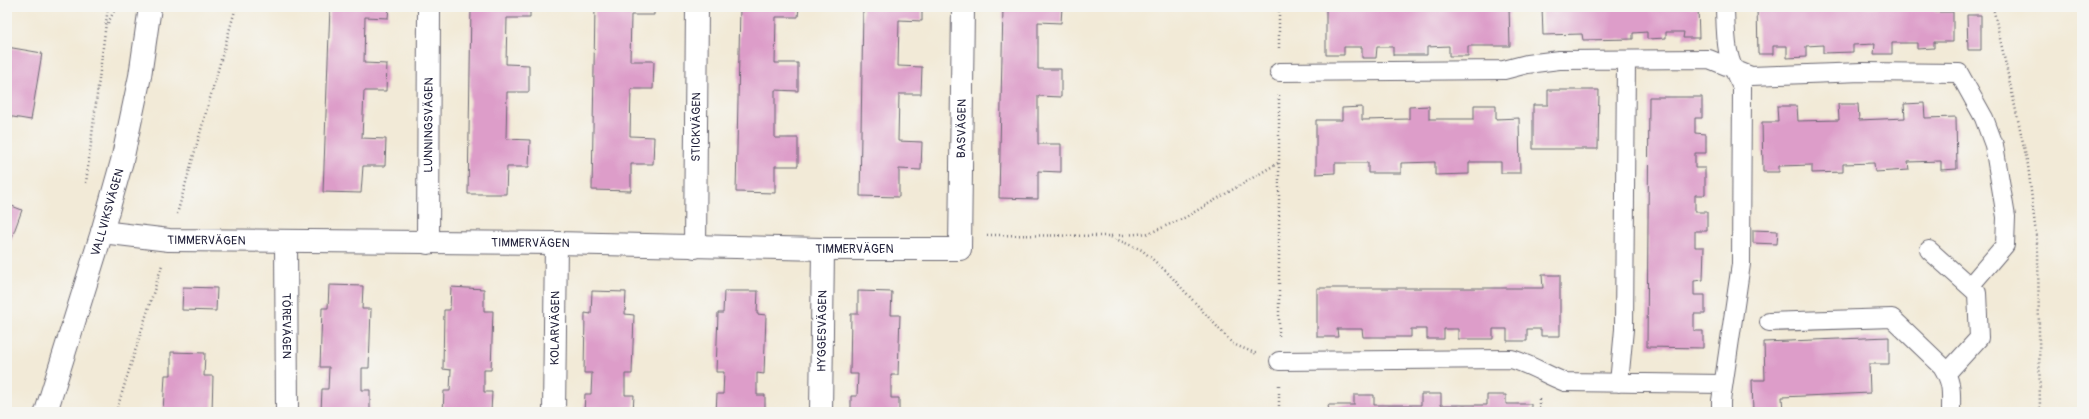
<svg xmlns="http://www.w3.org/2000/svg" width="2089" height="419" font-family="Pangolin,sans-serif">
  <rect width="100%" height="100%" fill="#f6f6f2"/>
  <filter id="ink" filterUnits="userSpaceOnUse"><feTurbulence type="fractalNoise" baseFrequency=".025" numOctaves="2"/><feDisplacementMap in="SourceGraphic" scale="8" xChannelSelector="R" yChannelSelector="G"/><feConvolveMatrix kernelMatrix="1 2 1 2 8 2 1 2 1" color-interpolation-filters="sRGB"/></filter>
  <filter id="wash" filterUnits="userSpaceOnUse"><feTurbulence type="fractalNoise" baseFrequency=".012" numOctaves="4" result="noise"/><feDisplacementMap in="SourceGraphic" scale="16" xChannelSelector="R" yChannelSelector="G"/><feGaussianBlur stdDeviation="0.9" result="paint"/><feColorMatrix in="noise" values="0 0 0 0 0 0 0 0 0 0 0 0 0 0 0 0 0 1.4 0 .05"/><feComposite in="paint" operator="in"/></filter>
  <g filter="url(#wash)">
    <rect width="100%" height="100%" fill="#f2ead7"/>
    <g id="blocks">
      <path fill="#dd9dc9" d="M330 7H389L388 18 365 17 364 63 387 64 386 91H364L362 138 386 139 385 166H363L361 193 323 192Z
        M471 7H530V18H507L506 64 529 65V92H507L506 139 530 140 529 167H507L506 194H468Z
        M595 7H654V15H631L630 61H654L653 89H631L630 136 654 137 653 164H631V191L592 190Z
        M740 7H799L798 17H776L775 63H798V91L775 90V138H798V166H775V193L736 192Z
        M863 7H922V21L899 20 898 66 922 67 921 94H899L898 141 922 142 921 170 899 169V197L860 196Z
        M1003 7H1062L1061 23 1038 22V69H1061V97L1038 96V144H1061V172L1038 171V199L999 198Z
        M1326 7H1509L1510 46H1468V56H1449V46L1427 47V55H1393V47H1377L1376 58H1362V47H1344V55H1326Z
        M1542 7H1698L1699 38H1683L1684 32H1666V38L1647 39V32L1633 33V39L1583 40 1582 34 1543 35Z
        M1757 7H1935V12H1953V42H1934V48L1917 49V43H1892V54H1874L1875 44 1853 45V52L1823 53V45L1806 46V57L1787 58V46H1773V54H1758Z
        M1967 15H1981V50H1968Z
        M7 47 42 53 31 120 7 116Z
        M1548 90H1599L1598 149H1533V105H1548Z
        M1649 97H1702V118H1695V133L1706 134V153H1695V168H1705V195H1695V212H1707V231H1695V247H1704L1703 280 1694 281V295H1705V314H1694V331H1703V348L1647 347Z
        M1924 103 1925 118 1956 117 1957 169 1941 170V161L1908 162 1909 170 1875 172 1874 163 1843 164V172L1812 173V165L1779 166V172H1763L1762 122H1778L1777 106H1797L1798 121 1839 120 1838 104H1858L1859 120 1905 118 1904 104Z
        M1474 105H1496V119L1519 118 1520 173H1501V162H1469V174L1435 175V162L1401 163V173H1368V163H1335V173L1316 174V120H1342V108L1362 107V120L1409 119V107L1429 106V119H1474Z
        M7 204 22 210 7 251Z
        M1753 230 1778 231 1777 244 1753 243Z
        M1542 275H1560V336H1541V329H1527V341H1507V329H1493V339H1458V329H1444V339H1427V329H1411V337H1363L1362 329H1337L1338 337H1317V288H1543Z
        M329 285 363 286 362 309H371L369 368H362V390H370V412H321L322 389H328L329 367H320L322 308H328Z
        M183 287 217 288 216 311 182 310Z
        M451 287 484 289V311H493L491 370H484V392H492L491 412H443L444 391H450L451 370 443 369 444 310H450Z
        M592 291 626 292 625 314 634 315 632 374H625V395H634L633 412H584L585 394H591L592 373H584L585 313 591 314Z
        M724 291H758L757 314 766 315 764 374 757 373V395H765V412H716L717 394H723L724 372H716L718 313H723Z
        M858 291 892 292 891 315H900L898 375H891V398H899V412H851V396H857L858 374H850L851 314H858Z
        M1889 337V364H1869L1870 393 1782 397 1783 412H1753L1752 380H1765L1764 342Z
        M171 352 205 353 204 376H213L212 412H163L165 375H171Z
        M1421 394H1441V405H1487V395H1506V404H1531V412H1329L1328 405H1354V395H1374V405H1421Z"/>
    </g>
  </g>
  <g filter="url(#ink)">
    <use href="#blocks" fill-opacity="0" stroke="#6b6872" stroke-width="1"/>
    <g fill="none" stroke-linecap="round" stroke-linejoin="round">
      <defs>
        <path id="lane" d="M1279 72 1504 70 1527 64 1559 60 1709 59 1751 76 1862 72 1959 73 1984 118 1994 145 2006 217 2005 245 1970 286
          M1929 250 1977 293 1979 338 1947 373
          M1769 322 1892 318 1942 366C1953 384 1951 392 1951 412
          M1279 361 1511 359C1530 364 1546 375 1565 382L1723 384
          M1619 383 1624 329 1626 60
          M1721 412V401L1741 264 1742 87C1725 56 1726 41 1725 7"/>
        <g id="street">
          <path id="s1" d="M102 232 169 240 556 243 823 249H960L963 7"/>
          <path id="s2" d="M286 241 287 412"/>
          <path id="s3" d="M428 243 429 7"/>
          <path id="s4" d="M695 247 697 7"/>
          <path id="s5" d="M46 412 102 232 122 161 140 76 150 7"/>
          <path id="s6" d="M554 412 556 243"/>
          <path id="s7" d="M821 412 823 249"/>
        </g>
      </defs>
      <use href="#lane" stroke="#6b6872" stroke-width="20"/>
      <use href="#street" stroke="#6b6872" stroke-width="24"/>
      <path stroke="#6b6872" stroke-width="2.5" stroke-dasharray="1 3" stroke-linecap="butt" d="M1993 7 2028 165 2038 252 2040 412
        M108 23 116 7
        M1279 48V7
        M1279 95V336
        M86 183 108 7
        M177 214 236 7
        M987 235 1110 236 1150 233 1186 217 1278 163
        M1111 237 1142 250 1167 272 1233 344 1257 354
        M1279 385V412
        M116 412 162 265
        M1539 412V399"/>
      <use href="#lane" stroke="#fff" stroke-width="18"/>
      <use href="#street" stroke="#fff" stroke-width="22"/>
    </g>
  </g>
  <g text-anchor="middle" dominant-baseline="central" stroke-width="3" stroke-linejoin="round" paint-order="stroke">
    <g font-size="12" fill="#22223b" stroke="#f6f6f2">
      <text stroke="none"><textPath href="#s3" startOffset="118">LUNNINGSVÄGEN</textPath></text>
      <text stroke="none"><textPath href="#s4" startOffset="120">STICKVÄGEN</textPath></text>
      <text stroke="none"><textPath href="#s1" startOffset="979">BASVÄGEN</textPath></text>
      <text stroke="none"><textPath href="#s5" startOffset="209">VALLVIKSVÄGEN</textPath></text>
      <text stroke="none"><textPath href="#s1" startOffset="105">TIMMERVÄGEN</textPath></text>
      <text stroke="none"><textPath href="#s1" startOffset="429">TIMMERVÄGEN</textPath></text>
      <text stroke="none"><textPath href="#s1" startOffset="753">TIMMERVÄGEN</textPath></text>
      <text stroke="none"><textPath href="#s2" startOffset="85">TÖREVÄGEN</textPath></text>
      <text stroke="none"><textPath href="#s6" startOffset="84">KOLARVÄGEN</textPath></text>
      <text stroke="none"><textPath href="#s7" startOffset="81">HYGGESVÄGEN</textPath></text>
    </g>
  </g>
  <rect width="2089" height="419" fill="none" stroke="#f6f6f2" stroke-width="24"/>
</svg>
